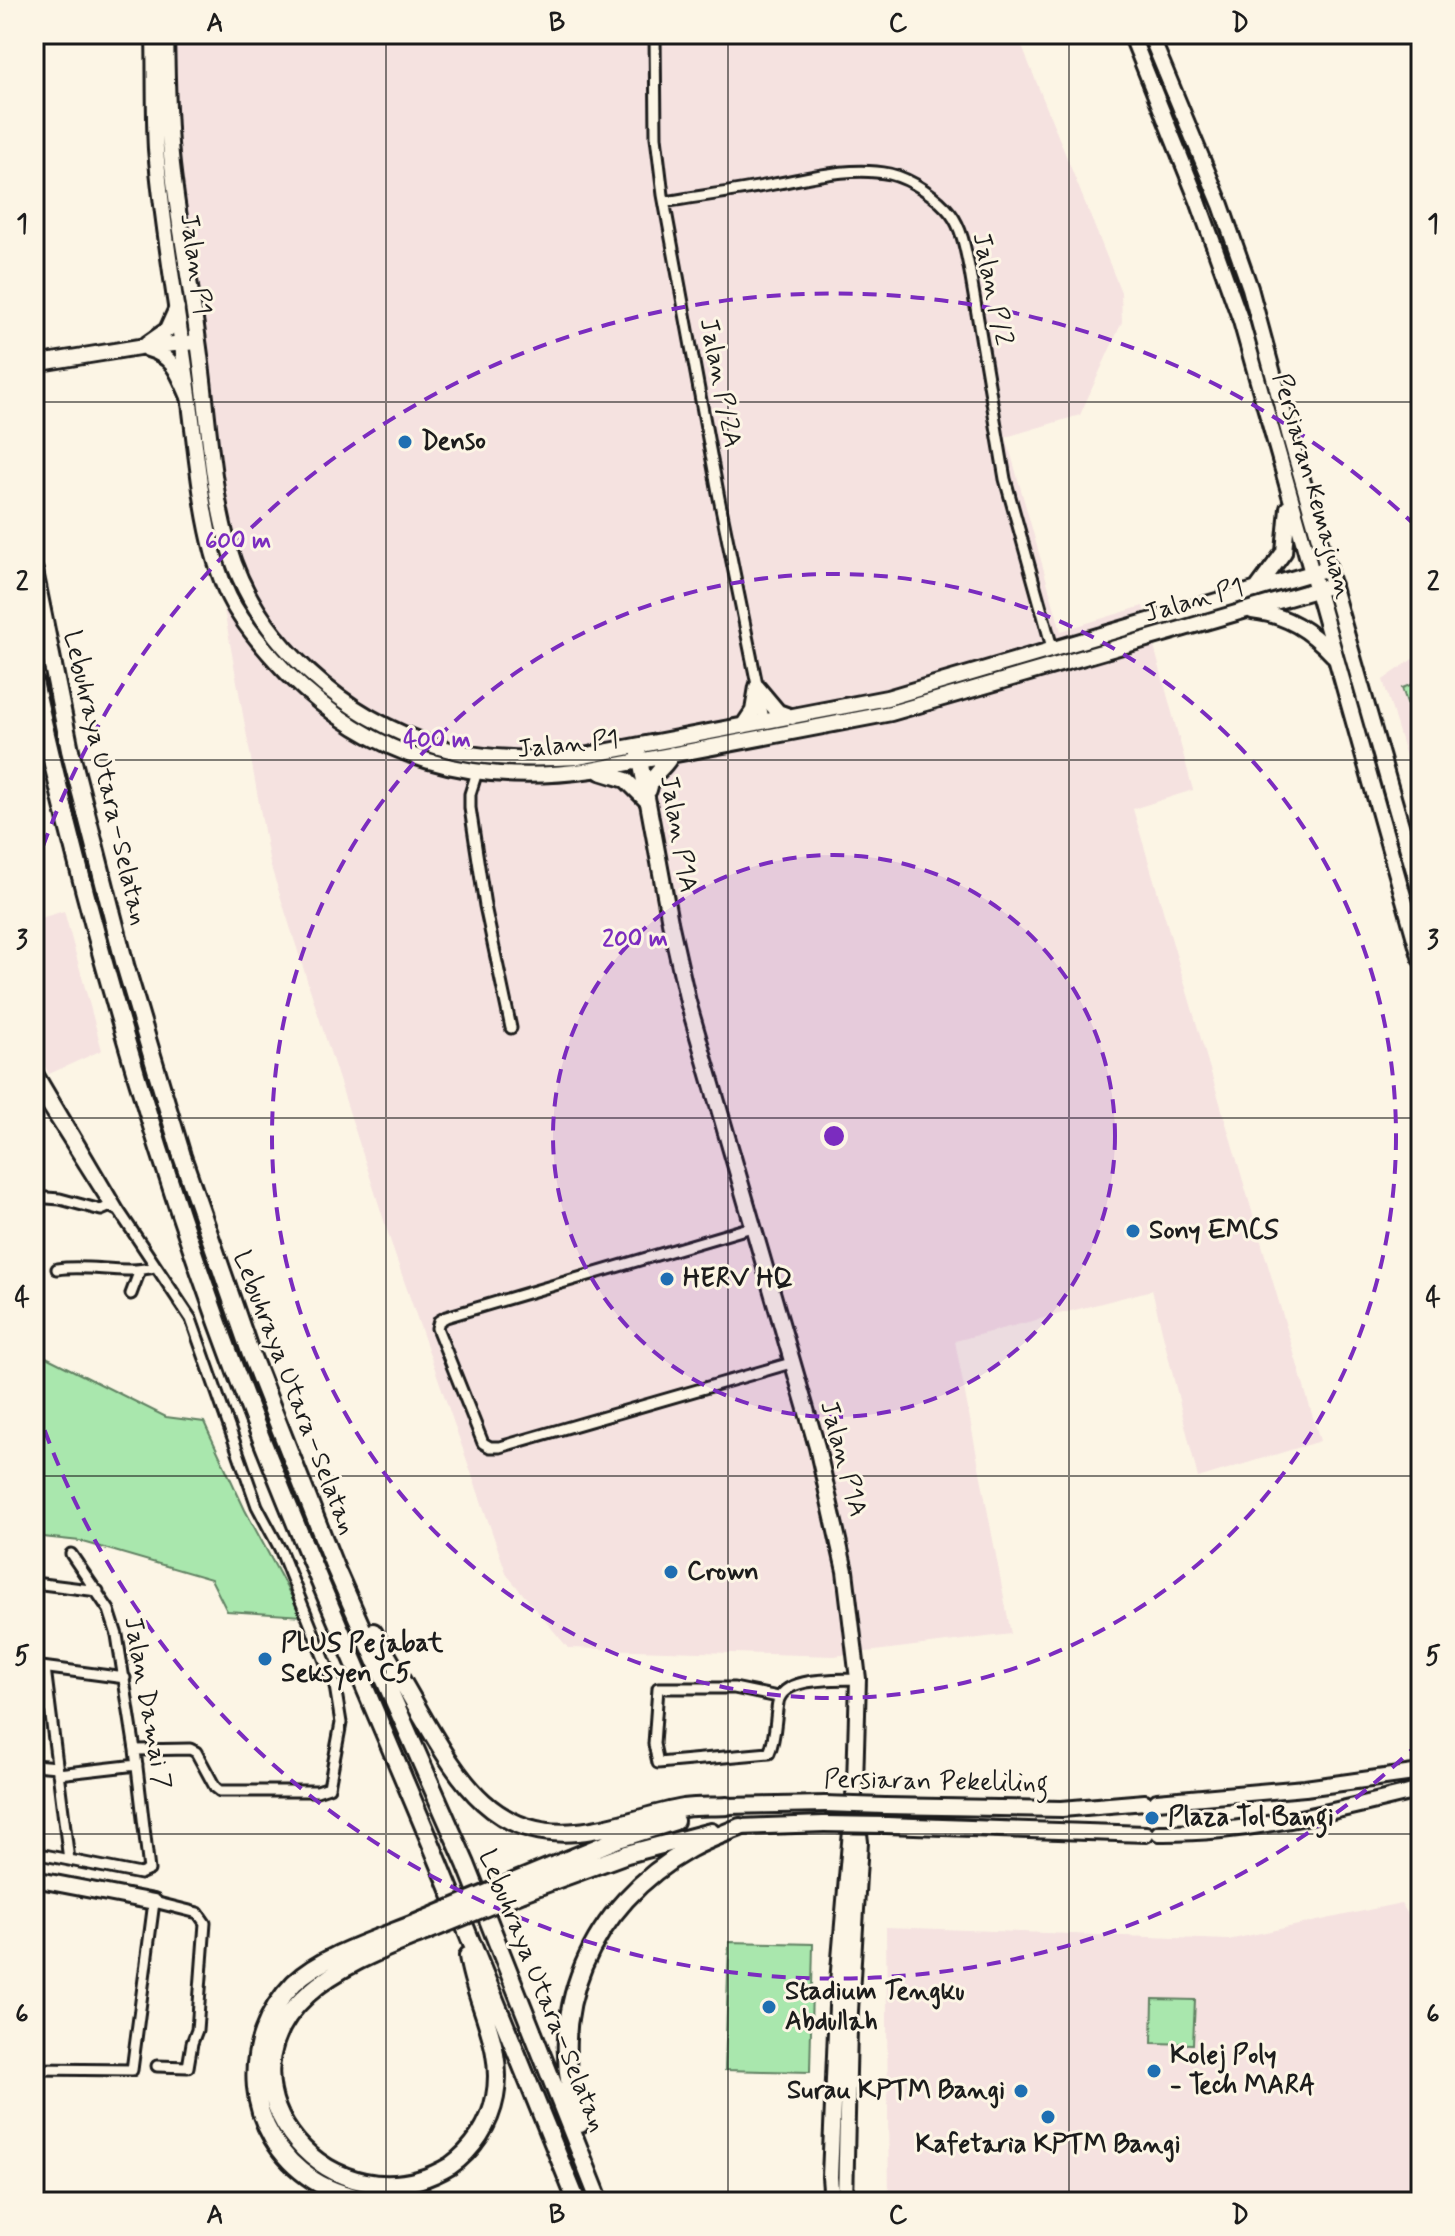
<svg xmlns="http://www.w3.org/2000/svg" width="1455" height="2236" font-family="Mynerve,sans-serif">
  <rect width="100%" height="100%" fill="#fcf5e5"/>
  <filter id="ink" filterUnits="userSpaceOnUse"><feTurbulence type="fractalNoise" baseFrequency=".0125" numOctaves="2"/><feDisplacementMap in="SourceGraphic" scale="16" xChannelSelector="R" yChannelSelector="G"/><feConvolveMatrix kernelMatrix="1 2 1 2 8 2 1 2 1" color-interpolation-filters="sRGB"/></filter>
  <g filter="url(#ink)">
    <path fill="#f5e2e0" d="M148 34H1017L1121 292 1122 322 1080 415 1006 437 1061 631 1143 606 1193 790 1133 809 1320 1441 1198 1478 1152 1290 955 1341 1011 1634 834 1656 568 1648 507 1575 395 1255 270 864 154 223Z
      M1421 653V760L1408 763 1383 680Z
      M64 911 102 1050 49 1074 34 1048V920Z
      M1401 1903 1421 1935V2202H889L886 1927 1228 1940Z"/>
    <path fill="#a9e7ad" stroke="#628264" stroke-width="2" d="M1421 681V743L1402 688Z
      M34 1351 166 1417 204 1422 245 1510 302 1616 227 1611 211 1579 80 1541 34 1536Z
      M729 1942 813 1944 810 2072 725 2070Z
      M1153 1999 1195 2000 1193 2044 1152 2043Z"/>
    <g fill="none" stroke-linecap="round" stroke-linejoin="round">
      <defs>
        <path id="street" d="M655 34 656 137 663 195 719 498 765 724
          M665 202C701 196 738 191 774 184 812 177 852 166 890 174 911 179 938 197 951 214 963 230 966 253 970 272L1005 479 1053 651
          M477 772 470 794V808L485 906 511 1028
          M34 1067 119 1211 191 1319 257 1506 280 1549 335 1686 341 1723 329 1787 317 1791H220L215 1787 196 1752 190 1749 135 1750
          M34 1085 111 1207 119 1211
          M34 1197 60 1199 101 1210 113 1205
          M752 1227 446 1317 439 1321 437 1328 483 1443 490 1447H500L791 1363
          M57 1269C89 1264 124 1275 155 1267
          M131 1294 140 1270
          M34 1583 98 1591
          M34 1666 125 1678
          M45 1668 69 1860
          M778 1697 734 1688H658L654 1744 658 1763 769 1753C776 1738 775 1719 778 1703 782 1676 836 1680 858 1679
          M34 1765 57 1767
          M58 1774 137 1765
          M34 1853 140 1874 149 1870 135 1750 117 1635 109 1610 71 1554
          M34 2069 132 2070 154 1902 198 1913 205 1923 197 2030 192 2043 188 2067 157 2066"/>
        <path id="secondary" d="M154 34C155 72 154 111 156 149 163 232 178 313 189 395 197 456 203 543 229 597 243 625 266 651 288 674 375 760 472 787 592 770L891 713 1333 585
          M166 34C167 74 167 115 171 155 177 218 190 279 198 341 208 409 210 480 228 545 256 642 345 719 439 747 483 760 532 760 578 757L887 698 1329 568
          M1131 34 1198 201 1241 321 1421 960
          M1150 34 1221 205 1250 288 1290 437 1421 895
          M1256 590 1284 552 1288 508
          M1252 611C1287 615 1310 630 1333 655
          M757 687 778 712 792 717
          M743 726 753 711 757 687
          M639 754 670 922 688 1002 817 1447 845 1571 858 1679 855 1784 838 1982 830 2177 832 2202
          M600 772 626 780 648 802
          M649 790C652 772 665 769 672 754
          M1157 1801 1305 1788 1421 1772
          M727 1806 825 1804
          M885 1806 1062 1809 1145 1802
          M886 1825 1146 1834
          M740 1827 824 1824
          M1159 1833C1249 1834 1334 1811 1421 1790
          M34 1879 154 1902
          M845 2202 849 2028 860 1842 857 1817"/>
        <path id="primary" d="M147 344 167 330 177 308
          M148 349C174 356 179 375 189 397
          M34 364 139 347 198 342"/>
        <path id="highway" d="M34 571 70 750 125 965 182 1156 250 1352 334 1565 466 1864 600 2202
          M34 682C87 919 154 1155 240 1383 301 1545 373 1703 439 1863 486 1976 531 2089 577 2202
          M373 1632C390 1660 406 1688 422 1716 459 1779 493 1840 577 1832 614 1829 648 1814 684 1808 698 1806 713 1807 727 1806
          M516 1881 618 1839 675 1821
          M523 1892 627 1854 711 1832
          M425 1932C386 1948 340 1965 308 1994 205 2087 333 2236 450 2166 473 2150 490 2124 495 2097 505 2046 475 2004 468 1956
          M580 2124C541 2015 591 1904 690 1849 706 1840 723 1834 740 1827
          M377 2202C354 2197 333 2193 313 2180 243 2134 237 2042 294 1983 324 1954 383 1937 421 1921"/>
      </defs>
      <use href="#street" stroke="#1c1c1c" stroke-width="15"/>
      <use href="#secondary" stroke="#1c1c1c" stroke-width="20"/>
      <use href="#primary" stroke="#1c1c1c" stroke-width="20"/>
      <use href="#highway" stroke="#1c1c1c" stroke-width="22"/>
      <use href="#street" stroke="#fcf5e5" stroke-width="9"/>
      <use href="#secondary" stroke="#fcf5e5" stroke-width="14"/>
      <use href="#primary" stroke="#fcf5e5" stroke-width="14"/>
      <use href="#highway" stroke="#fcf5e5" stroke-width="16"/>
      <defs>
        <path id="secondary-bridge" d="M825 1804 885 1806
          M824 1824 886 1825"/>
        <path id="highway-bridge" d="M421 1921 516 1881
          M425 1932 523 1892"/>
      </defs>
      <use href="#secondary-bridge" stroke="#1c1c1c" stroke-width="20" stroke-linecap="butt"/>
      <use href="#highway-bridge" stroke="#1c1c1c" stroke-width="22" stroke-linecap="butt"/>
      <use href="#secondary-bridge" stroke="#fcf5e5" stroke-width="14"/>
      <use href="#highway-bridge" stroke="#fcf5e5" stroke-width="16"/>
    </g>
  </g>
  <path fill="none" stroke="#1c1c1c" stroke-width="2" stroke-opacity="0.55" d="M386 34V2202M728 34V2202M1069 34V2202M34 402H1421M34 760H1421M34 1118H1421M34 1476H1421M34 1834H1421"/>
  <circle cx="834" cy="1136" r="281" fill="#7b2cbf" fill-opacity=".12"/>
  <g fill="none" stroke="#7b2cbf" stroke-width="4" stroke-dasharray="14 10">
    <circle cx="834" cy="1136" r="281"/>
    <circle cx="834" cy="1136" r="562"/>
    <path d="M1420 1742A843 843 0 0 1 35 1403M35 869A843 843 0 0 1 1420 530"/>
  </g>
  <g fill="#1f6fb2" stroke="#fcf5e5" stroke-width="3">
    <circle cx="405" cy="442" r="8"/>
    <circle cx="1133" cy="1231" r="8"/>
    <circle cx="667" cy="1279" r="8"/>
    <circle cx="671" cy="1572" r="8"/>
    <circle cx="265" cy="1659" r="8"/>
    <circle cx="1152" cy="1818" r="8"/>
    <circle cx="769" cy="2007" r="8"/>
    <circle cx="1154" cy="2071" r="8"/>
    <circle cx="1021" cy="2091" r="8"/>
    <circle cx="1048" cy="2117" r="8"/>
  </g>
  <g text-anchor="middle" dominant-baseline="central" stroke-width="6" stroke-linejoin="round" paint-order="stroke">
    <g font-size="26" fill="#1c1c1c" stroke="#fcf5e5">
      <text transform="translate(195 264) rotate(82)">Jalan P1</text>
      <text transform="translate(992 289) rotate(78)">Jalan P/2</text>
      <text transform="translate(720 383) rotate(79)">Jalan P/2A</text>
      <text transform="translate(1312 486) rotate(74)">Persiaran Kemajuan</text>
      <text transform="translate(1194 601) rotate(-16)">Jalan P1</text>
      <text transform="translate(568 745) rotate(-6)">Jalan P1</text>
      <text transform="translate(105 778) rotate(77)">Lebuhraya Utara–Selatan</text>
      <text transform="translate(678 834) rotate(80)">Jalan P1A</text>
      <text transform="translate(294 1393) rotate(69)">Lebuhraya Utara–Selatan</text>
      <text transform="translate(843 1459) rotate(75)">Jalan P1A</text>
      <text transform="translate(147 1703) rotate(80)">Jalan Damai 7</text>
      <text transform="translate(936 1782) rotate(1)">Persiaran Pekeliling</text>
      <text transform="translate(542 1991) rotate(68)">Lebuhraya Utara–Selatan</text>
    </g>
    <g font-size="26" font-weight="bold" fill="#1c1c1c" stroke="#fcf5e5" text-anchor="start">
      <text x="421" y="442">Denso</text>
      <text x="1149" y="1231">Sony EMCS</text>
      <text x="683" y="1279">HERV HQ</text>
      <text x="687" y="1572">Crown</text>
      <text x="281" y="1644">PLUS Pejabat<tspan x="281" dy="30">Seksyen C5</tspan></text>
      <text x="1168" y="1818">Plaza Tol Bangi</text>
      <text x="785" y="1992">Stadium Tengku<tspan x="785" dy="30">Abdullah</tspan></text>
      <text x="1170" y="2056">Kolej Poly<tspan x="1170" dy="30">- Tech MARA</tspan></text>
      <text x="1005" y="2091" text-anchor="end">Surau KPTM Bangi</text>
      <text x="1048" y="2145" text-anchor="middle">Kafetaria KPTM Bangi</text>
    </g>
  </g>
  <circle cx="834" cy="1136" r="12" fill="#7b2cbf" stroke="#fcf5e5" stroke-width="4"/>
  <g font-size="24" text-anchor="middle" font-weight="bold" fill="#7b2cbf" stroke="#fcf5e5" stroke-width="6" stroke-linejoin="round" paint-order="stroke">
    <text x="238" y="548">600 m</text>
    <text x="437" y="747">400 m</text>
    <text x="635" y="946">200 m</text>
  </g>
  <rect width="1455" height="2236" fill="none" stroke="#fcf5e5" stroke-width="88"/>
  <rect x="44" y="44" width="1367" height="2148" fill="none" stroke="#1c1c1c" stroke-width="3"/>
  <g font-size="26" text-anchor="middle" font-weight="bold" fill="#1c1c1c">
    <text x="215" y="31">A</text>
    <text x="557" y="31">B</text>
    <text x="898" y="31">C</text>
    <text x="1240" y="31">D</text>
    <text x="22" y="232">1</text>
    <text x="1433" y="232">1</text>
    <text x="22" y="590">2</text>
    <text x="1433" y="590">2</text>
    <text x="22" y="948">3</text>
    <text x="1433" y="948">3</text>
    <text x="22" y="1306">4</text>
    <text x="1433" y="1306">4</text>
    <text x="22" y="1664">5</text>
    <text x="1433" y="1664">5</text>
    <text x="22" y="2022">6</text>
    <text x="1433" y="2022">6</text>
    <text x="215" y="2223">A</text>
    <text x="557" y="2223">B</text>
    <text x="898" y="2223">C</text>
    <text x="1240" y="2223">D</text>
  </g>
</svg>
